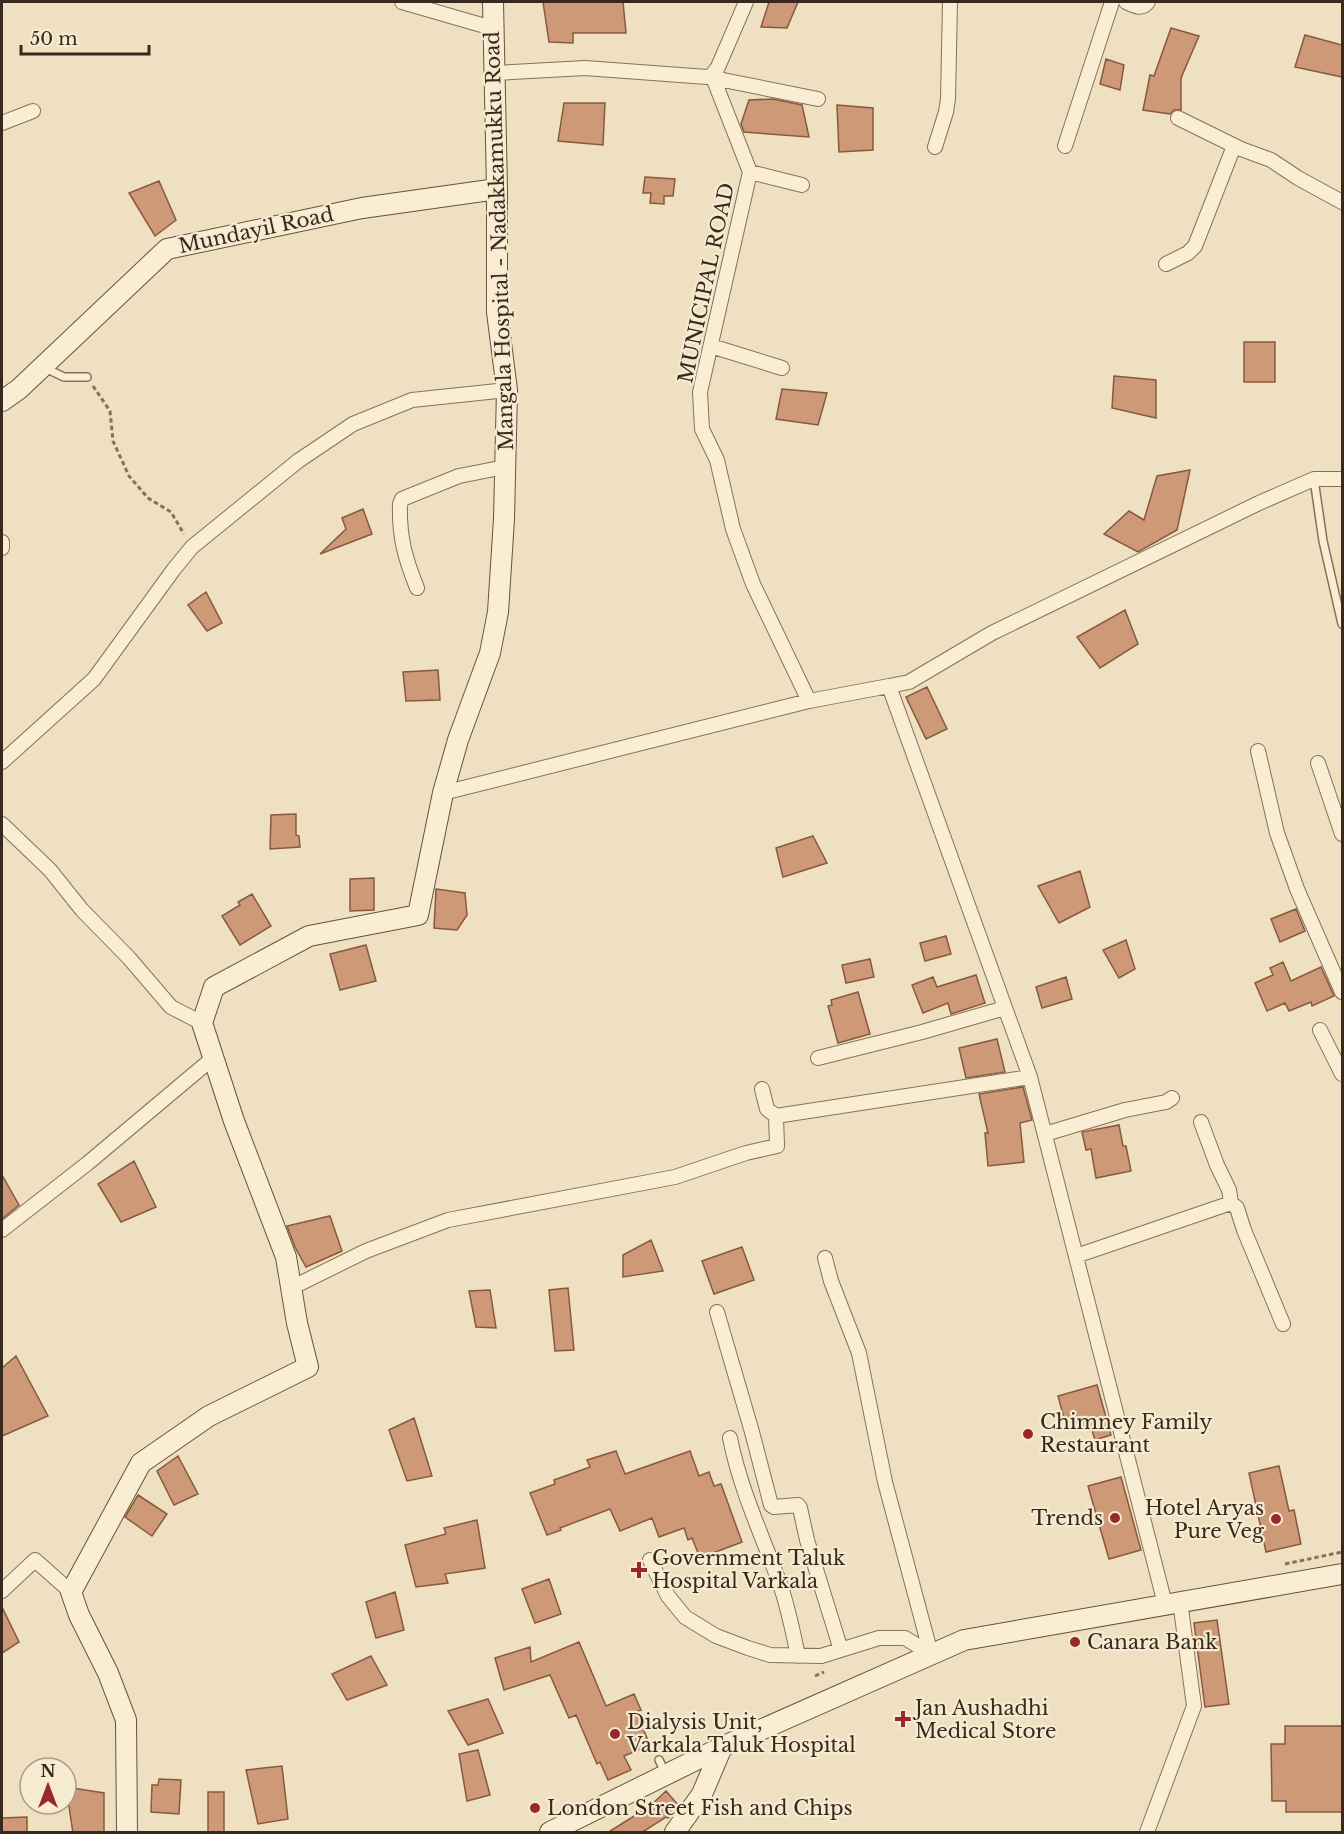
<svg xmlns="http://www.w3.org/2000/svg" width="1344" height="1834" font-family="'Libre Baskerville',serif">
  <rect width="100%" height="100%" fill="#eee0c1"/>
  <path fill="#cd9976" stroke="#87593e" stroke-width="1.5" d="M543 2H623L626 33H573V43L549 42Z
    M769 2H798L787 28 761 27Z
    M1171 28 1199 36 1181 78V110H1174L1170 114 1143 110 1150 75 1154 76Z
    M1305 35 1342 45V77L1295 67Z
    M1106 59 1124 65 1120 90 1100 84Z
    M773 99 802 105 809 137 744 132 741 124 749 100Z
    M564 103H605L603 145 558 141Z
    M837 105 873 108V150L839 152Z
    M645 177 675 179 673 196H664V204L650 203 651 193H643Z
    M159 181 176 220 155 236 129 193Z
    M1244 342H1275V382H1244Z
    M1114 376 1156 380V418L1112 408Z
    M782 389 827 393 818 425 776 419Z
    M1190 470 1177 530 1138 552 1104 534 1129 511 1144 520 1157 476Z
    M363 509 372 534 320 554 346 529 342 518Z
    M206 592 222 623 207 631 188 605Z
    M1125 610 1138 644 1100 668 1077 637Z
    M438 670 440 700 406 701 403 672Z
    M927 687 947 729 926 739 906 697Z
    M296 814V835L299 836 300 847 270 849 271 815Z
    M813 836 827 863 783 877 776 848Z
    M1080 871 1090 907 1059 923 1038 886Z
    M374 878V910L350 911V879Z
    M436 889 465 893 467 915 457 930 434 928Z
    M252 894 271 926 240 945 222 916 240 905 238 902Z
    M1296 909 1305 931 1280 942 1271 919Z
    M946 936 951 954 925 961 920 943Z
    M1126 940 1135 969 1119 978 1103 950Z
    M366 945 376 981 340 990 330 954Z
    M870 959 874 977 846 983 842 965Z
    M1283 962 1291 981 1321 967 1334 996 1312 1006 1311 1002 1289 1011 1285 1003 1267 1011 1255 983 1273 975 1270 968Z
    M976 975 985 1003 951 1014 948 1003 923 1013 912 985 933 977 937 987Z
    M1066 977 1072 999 1042 1008 1036 987Z
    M858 992 870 1034 838 1043 828 1006 832 1005 831 1000Z
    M997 1039 1005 1072 966 1078 959 1048Z
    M1023 1087 1032 1120 1020 1123 1024 1162 988 1166 985 1133H988L979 1094Z
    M1119 1125 1123 1146H1126L1131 1171 1096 1178 1091 1149 1086 1150 1082 1132Z
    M134 1161 156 1207 121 1222 98 1184Z
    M2 1175 19 1205 2 1219Z
    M330 1216 342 1251 306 1267 295 1247 287 1226Z
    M651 1240 663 1271 623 1277V1255Z
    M742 1247 754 1280 714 1294 702 1261Z
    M568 1288 574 1350 555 1351 549 1290Z
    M490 1290 496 1328 476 1327 469 1291Z
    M16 1356 48 1416 2 1436V1368Z
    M1097 1385 1111 1435 1095 1440 1091 1427 1082 1430 1080 1422 1071 1424 1070 1420 1065 1422 1058 1396Z
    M414 1418 432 1476 407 1481 389 1430Z
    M616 1451 625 1474 690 1451 699 1476 709 1472 714 1486 721 1484 742 1542 700 1558 692 1538 688 1540 684 1528 659 1537 652 1518 620 1531 610 1509 560 1528 561 1530 547 1535 530 1493 555 1484 554 1480 590 1467 587 1460Z
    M178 1456 198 1494 174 1505 157 1471Z
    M1279 1466 1289 1511 1294 1510 1301 1544 1266 1552 1249 1473Z
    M1121 1477 1141 1550 1109 1559 1088 1486Z
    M138 1495 167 1514 152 1536 125 1517Z
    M477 1520 485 1568 445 1574 448 1583 416 1587 405 1545 446 1534 444 1528Z
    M549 1579 561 1614 535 1623 522 1589Z
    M395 1592 404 1630 376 1638 366 1602Z
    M2 1607 19 1642 2 1653Z
    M1217 1620 1229 1704 1205 1707 1194 1623Z
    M579 1642 606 1706 634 1694 641 1710 636 1712 650 1745 624 1756 631 1770 608 1780 600 1762 597 1764 576 1715 569 1718 550 1675 504 1690 495 1658 530 1647 531 1662Z
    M371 1656 387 1685 347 1700 332 1674Z
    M488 1699 503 1733 468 1745 448 1711Z
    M1285 1726H1342V1812H1286V1801H1272L1271 1744H1285Z
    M478 1750 490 1795 467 1801 459 1754Z
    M282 1766 288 1819 258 1824 246 1770Z
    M159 1779 181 1780 179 1814 151 1812 152 1785H158Z
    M66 1787 104 1793V1833H73Z
    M666 1791 679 1806 668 1818 666 1817 641 1833H607L650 1806Z
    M208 1792H224V1833H208Z
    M27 1817V1833H2V1818Z"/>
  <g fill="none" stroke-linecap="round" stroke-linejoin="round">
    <defs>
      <path id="lane" d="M45 368 64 377H87
        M1314 479 1323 541 1342 624
        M659 1760 665 1772"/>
      <path id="street" d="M402 2 492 28
        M1126 2C1134 6 1142 10 1148 2
        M495 73 585 68 707 77 712 75 718 67 746 2
        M712 75 750 172 700 392 702 429 717 460 733 529 753 584 809 701
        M712 75 723 80 818 99
        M1178 118 1241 149 1271 160 1298 178 1342 202
        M2 123 33 111
        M1065 146 1112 2
        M935 147 946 112 948 99 950 2
        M750 172 802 185
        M1166 264 1188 253 1195 246 1234 146
        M711 346 782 368
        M2 542V548
        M417 588C405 558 399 537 400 504L402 499 459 476 505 467
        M889 686 909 682 992 633 1259 503 1314 479H1342
        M1258 751 1277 833 1297 889 1342 992
        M2 762 94 679 174 569 192 547 298 461 353 424 412 400 507 390
        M1318 763 1342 834
        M443 793 809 701 889 686 1030 1077 1165 1604
        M2 824 50 870 82 910 129 958 171 1007 202 1023
        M1320 1030 1342 1074
        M818 1058 922 1032 1005 1008
        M762 1089 767 1109 776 1116 1030 1077
        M1201 1122 1217 1165 1229 1190 1231 1203
        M1045 1134 1125 1110 1166 1102 1172 1098
        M2 1230 88 1163 213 1058
        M1076 1256 1231 1203 1237 1208 1244 1230 1283 1324
        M825 1258 831 1281 859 1353 885 1482 931 1654
        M291 1288 366 1251 448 1220 675 1177 746 1153 777 1146 776 1116
        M717 1312 752 1432 771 1505 774 1507 798 1505 800 1508 807 1540 841 1650
        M730 1438C740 1489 762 1535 780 1584 788 1607 793 1632 798 1656
        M650 1560 668 1596 685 1617 716 1636 748 1648 770 1655 821 1656 879 1638H905L931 1654
        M2 1591 35 1560 71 1592
        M1147 1832 1194 1706 1180 1601"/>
      <path id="secondary" d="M2 401 19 389 167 249 362 208 497 189
        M127 1832 126 1720 108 1673 79 1615 71 1592 141 1463 209 1416 308 1367 297 1323 286 1257 234 1121 202 1023 214 987 309 936 418 915 443 793 458 740 490 653 498 612 504 519 507 390 497 312V189L493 2
        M550 1832 722 1747 964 1640 1342 1574
        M675 1832 702 1794 722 1747"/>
    </defs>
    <use href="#lane" stroke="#887158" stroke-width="10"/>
    <use href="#street" stroke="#887158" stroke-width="16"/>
    <use href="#secondary" stroke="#69523b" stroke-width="22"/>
    <path stroke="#887158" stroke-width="3" stroke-dasharray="4.5 3" stroke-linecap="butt" d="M93 386 110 411 113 441 129 476 148 498 171 512 184 534
      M1285 1564 1342 1552
      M815 1676 824 1672"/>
    <use href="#lane" stroke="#f9edd4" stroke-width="7"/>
    <use href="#street" stroke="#f9edd4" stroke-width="14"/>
    <use href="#secondary" stroke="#f9edd4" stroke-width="20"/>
  </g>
  <g fill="#97282b" stroke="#f6ead0" stroke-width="2">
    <circle cx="1028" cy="1434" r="6"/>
    <circle cx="1115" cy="1518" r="6"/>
    <circle cx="1276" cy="1519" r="6"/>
    <path d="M636 1561h6v6h6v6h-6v6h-6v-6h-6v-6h6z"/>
    <circle cx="1075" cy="1642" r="6"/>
    <path d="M900 1710h6v6h6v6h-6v6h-6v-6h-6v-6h6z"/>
    <circle cx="615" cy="1734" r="6"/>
    <circle cx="535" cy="1808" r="6"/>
  </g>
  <g text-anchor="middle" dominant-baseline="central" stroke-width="4.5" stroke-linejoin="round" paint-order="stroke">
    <g font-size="20" fill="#37291d" stroke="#f6ead0">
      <text transform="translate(256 230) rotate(-12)">Mundayil Road</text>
      <text transform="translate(499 241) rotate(-92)">Mangala Hospital - Nadakkamukku Road</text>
      <text transform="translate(706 283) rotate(-78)">MUNICIPAL ROAD</text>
    </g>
    <g font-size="20" fill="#37291d" stroke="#f6ead0" text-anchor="start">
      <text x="1040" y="1422">Chimney Family<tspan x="1040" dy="23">Restaurant</tspan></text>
      <text x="1264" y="1508" text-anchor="end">Hotel Aryas<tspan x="1264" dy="23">Pure Veg</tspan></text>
      <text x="1103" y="1518" text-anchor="end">Trends</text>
      <text x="652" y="1558">Government Taluk<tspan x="652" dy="23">Hospital Varkala</tspan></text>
      <text x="1087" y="1642">Canara Bank</text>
      <text x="915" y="1708">Jan Aushadhi<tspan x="915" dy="23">Medical Store</tspan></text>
      <text x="627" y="1722">Dialysis Unit,<tspan x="627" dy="23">Varkala Taluk Hospital</tspan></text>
      <text x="547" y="1808">London Street Fish and Chips</text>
    </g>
  </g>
  <rect width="1344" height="1834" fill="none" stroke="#37291d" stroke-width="6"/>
  <g transform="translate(48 1786)"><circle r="28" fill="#f6ead0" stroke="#aa9d88" stroke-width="1.5"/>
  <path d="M0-4.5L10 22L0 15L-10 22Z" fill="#97282b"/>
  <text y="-9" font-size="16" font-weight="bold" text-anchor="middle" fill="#37291d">N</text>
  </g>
  <path d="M21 45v9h128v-9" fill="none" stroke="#37291d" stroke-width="3"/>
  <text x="30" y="45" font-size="18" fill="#37291d" stroke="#f6ead0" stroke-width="4.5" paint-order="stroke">50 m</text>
</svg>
